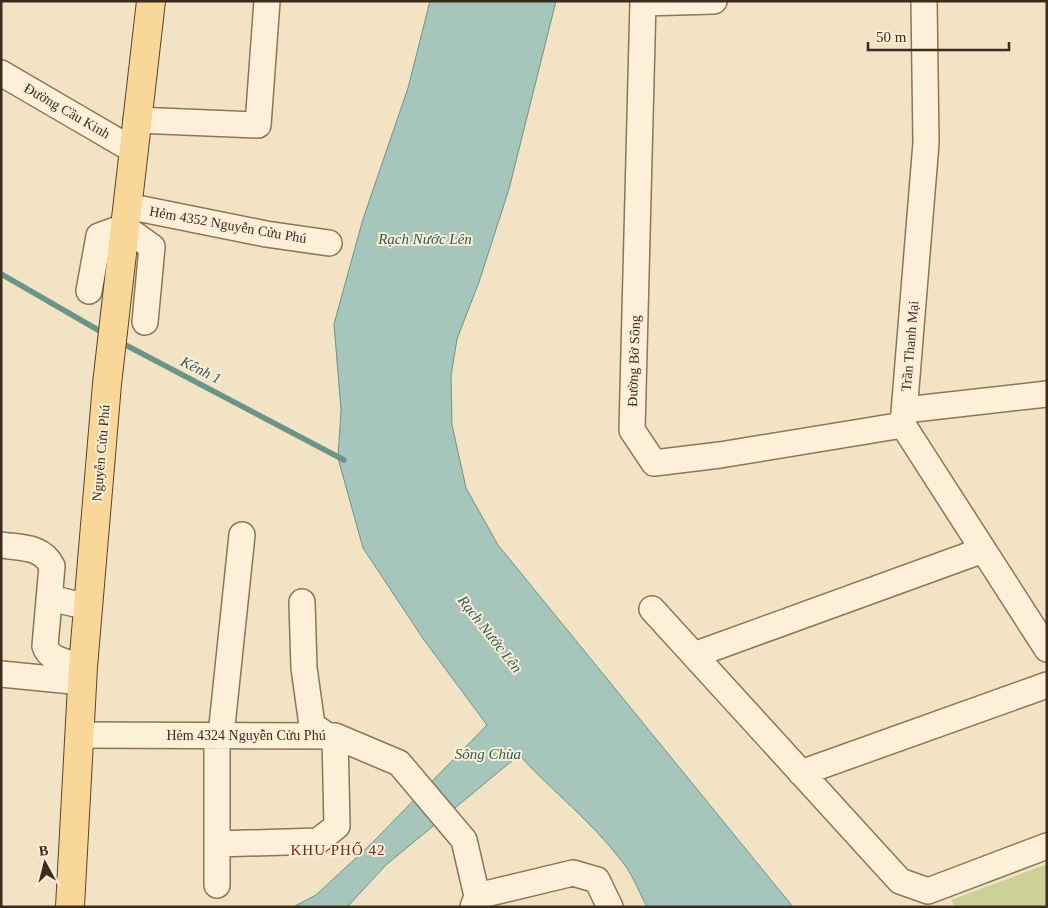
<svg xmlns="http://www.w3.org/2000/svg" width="1048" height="908" font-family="'Times New Roman',serif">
  <rect width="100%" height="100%" fill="#f2e3c4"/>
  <path fill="#ccd197" d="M1047 864V907H955L951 900Z"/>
  <path fill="#a6c5bb" stroke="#6c9489" d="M430 1H556L509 189 479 282 457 339 451 376 452 425 466 488 498 545 793 907H647C639 892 632 873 621 860 591 821 552 791 519 755L386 865 349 905 346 907H293L316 895 373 842 487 725 424 640 363 548 338 458 341 410 334 324 363 219 408 88Z"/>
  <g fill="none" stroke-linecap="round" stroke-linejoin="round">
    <path stroke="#6c9489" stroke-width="5.5" d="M1 274 105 334
      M120 342 344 460"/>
    <defs>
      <path id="minor" d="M643 1 632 430 654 463 720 455 903 425
        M924 1 926 143 903 425 1047 649
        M643 3 714 1
        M1 73 133 150
        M136 120 258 125 267 1
        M127 206 266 234 329 243
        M89 291 99 236 124 227 152 247 145 322
        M905 410 1047 394
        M1 545C21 548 42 546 52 566L45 646C49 661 70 662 83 667
        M50 598 88 607
        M302 602 304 668 312 725 328 736
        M652 609 900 881 928 891 1047 846
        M694 655 983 550
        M1 674 82 682
        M80 735 328 736H335L399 763 464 840 477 896
        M217 735V885
        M221 735 242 535
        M801 773 1047 685
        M217 844 318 841 337 826 335 736
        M473 907 477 896 573 873 597 880 610 907"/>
      <path id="major" d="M70 907 83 667 107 384 151 1"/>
    </defs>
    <use href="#minor" stroke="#8f7458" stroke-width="28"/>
    <use href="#major" stroke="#5c422d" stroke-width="30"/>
    <use href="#minor" stroke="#fcf0d8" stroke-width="25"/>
    <use href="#major" stroke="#f8d799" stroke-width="28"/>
  </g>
  <g text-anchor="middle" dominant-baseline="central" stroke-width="4" stroke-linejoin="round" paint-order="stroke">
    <g font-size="14" fill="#3d2c1e" stroke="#f9edd5">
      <text transform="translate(67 111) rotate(30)">Đường Cầu Kinh</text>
      <text transform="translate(228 225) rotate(10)">Hẻm 4352 Nguyễn Cửu Phú</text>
      <text transform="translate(910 346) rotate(-85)">Trần Thanh Mại</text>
      <text transform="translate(634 361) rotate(-88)">Đường Bờ Sông</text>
      <text transform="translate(101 453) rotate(-85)">Nguyễn Cửu Phú</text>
      <text x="246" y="735">Hẻm 4324 Nguyễn Cửu Phú</text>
    </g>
    <g font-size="15" font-style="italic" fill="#2c5e5a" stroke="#f9edd5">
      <text x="425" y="239">Rạch Nước Lên</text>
      <text transform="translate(201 370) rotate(27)">Kênh 1</text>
      <text transform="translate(490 634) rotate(52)">Rạch Nước Lên</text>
      <text x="488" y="754">Sông Chùa</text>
    </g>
    <g font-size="15" letter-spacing="1" fill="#6e2819" stroke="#f9edd5">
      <text x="338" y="850">KHU PHỐ 42</text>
    </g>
  </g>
  <rect width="1048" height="908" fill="none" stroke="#3d2c1e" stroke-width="5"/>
  <g transform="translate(45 863) rotate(353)" stroke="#f9edd5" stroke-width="4" paint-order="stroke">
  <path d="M0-4L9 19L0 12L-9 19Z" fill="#3d2c1e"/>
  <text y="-8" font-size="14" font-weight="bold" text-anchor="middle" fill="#3d2c1e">B</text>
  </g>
  <path d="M868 42v8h141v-8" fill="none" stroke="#3d2c1e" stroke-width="2.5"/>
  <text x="876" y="42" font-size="15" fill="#3d2c1e" stroke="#f9edd5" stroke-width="4" paint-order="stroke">50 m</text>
</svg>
